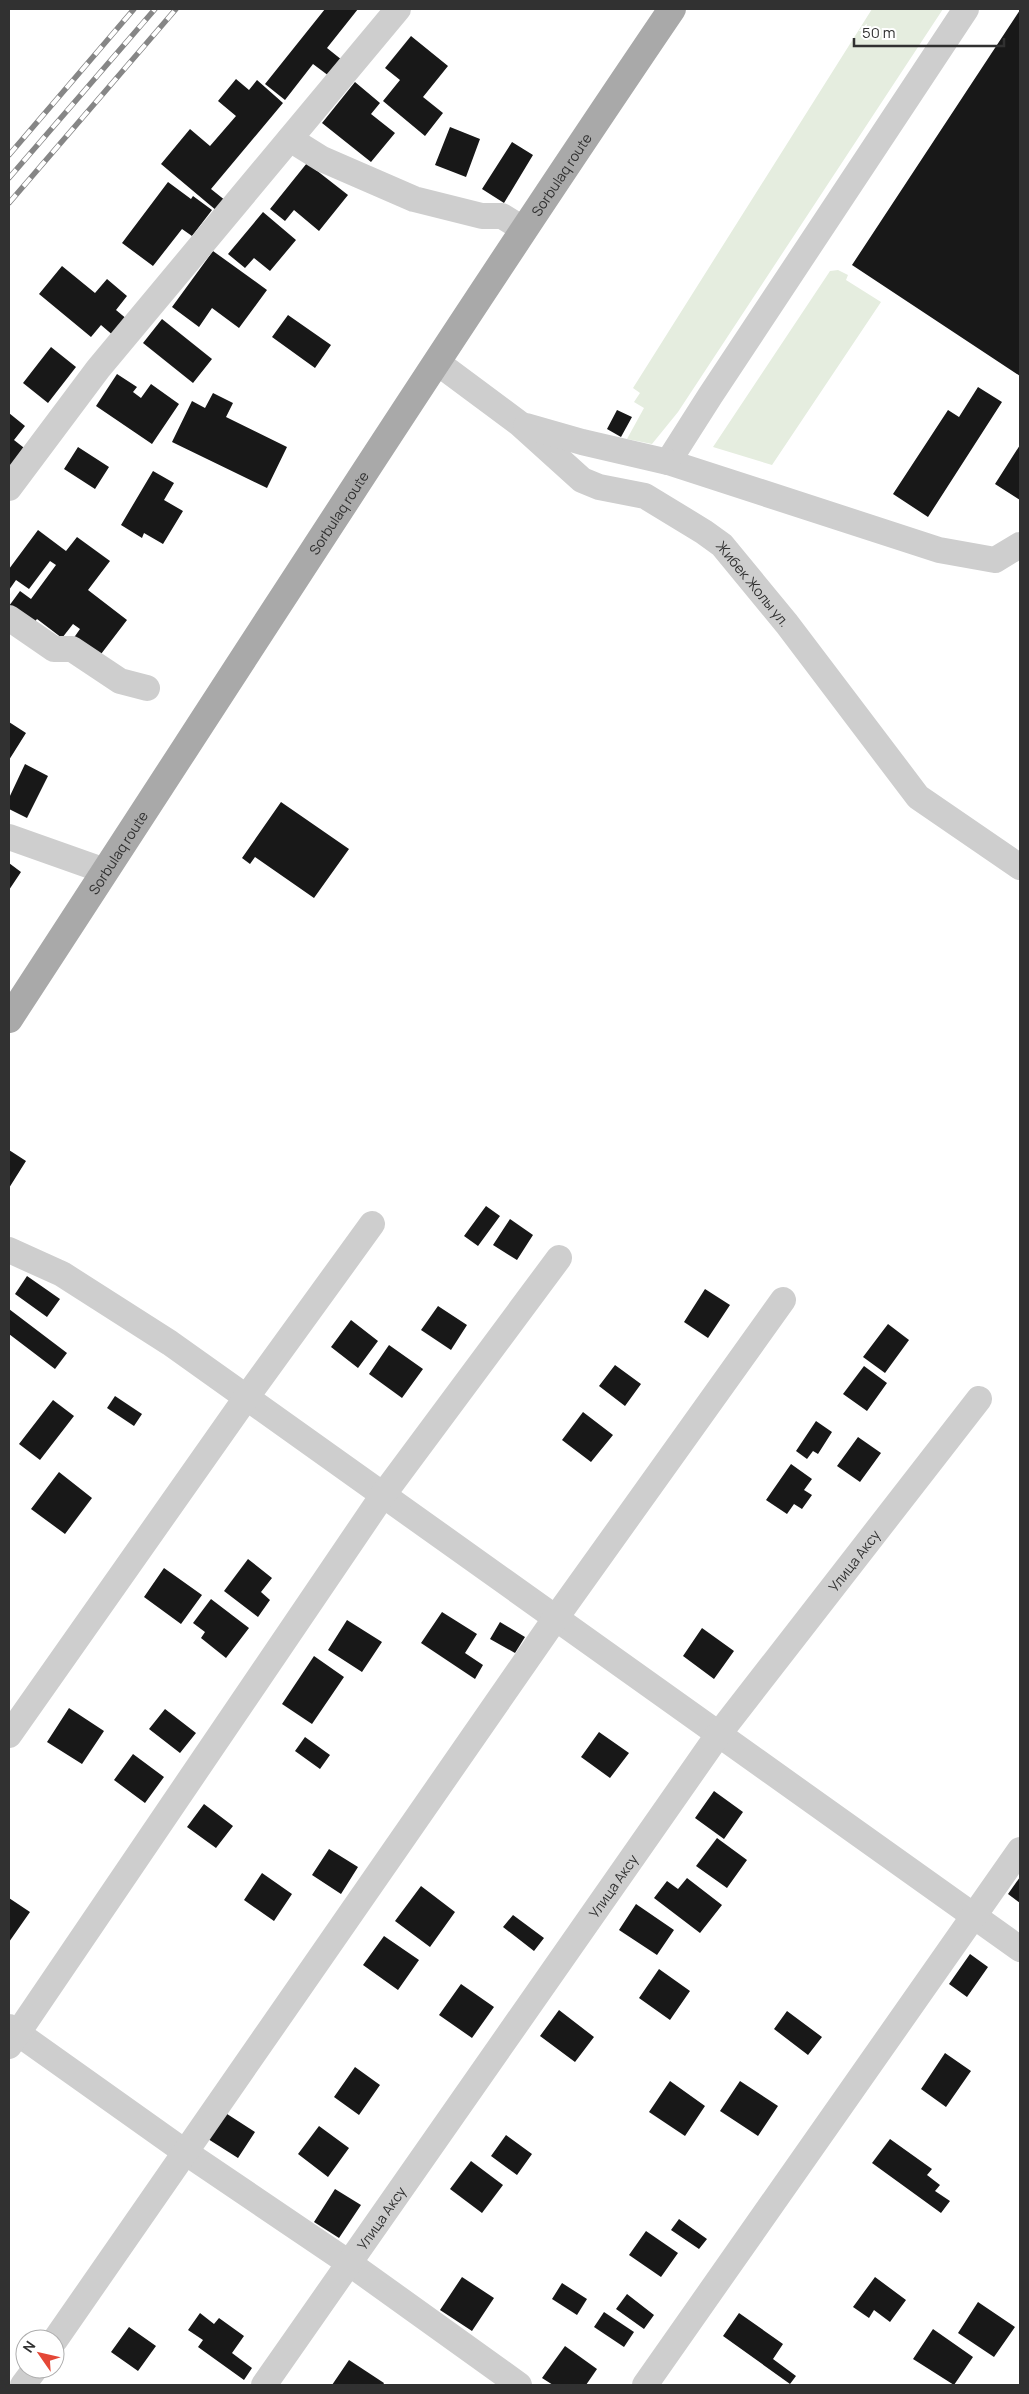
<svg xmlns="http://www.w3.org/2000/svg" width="1029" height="2394" font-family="Manrope,sans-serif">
  <rect width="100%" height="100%" fill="#fff"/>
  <path fill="#e5eddf" d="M872 9H943L678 412 652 444 627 439 644 408 634 402 640 393 633 388Z
    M838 270 848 275 846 280 881 302 772 465 713 447 830 271Z"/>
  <path fill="#181818" d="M325 9H358L327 48 342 60 329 76 313 64 285 100 265 84Z
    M1020 10V376L852 265Z
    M411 36 448 66 423 97 443 113 425 136 383 101 400 80 385 68Z
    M236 79 249 90 257 80 283 103 211 189 226 201 217 211 161 164 190 129 210 146 236 116 218 101Z
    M355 82 380 103 371 114 395 133 371 162 322 123Z
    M450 127 480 139 466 177 435 165Z
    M512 142 533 155 504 203 482 189Z
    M307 163 348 195 319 231 294 210 285 221 270 209Z
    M168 182 191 199 193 196 212 210 192 236 182 229 153 266 122 243Z
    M263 212 296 240 270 271 254 258 245 268 228 254Z
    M213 251 267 290 239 328 212 308 199 327 172 307Z
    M62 266 95 293 107 279 127 296 116 310 128 320 115 337 101 325 91 337 39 294Z
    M288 315 331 345 315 368 272 337Z
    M162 319 212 359 193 383 143 343Z
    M51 347 76 367 48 403 23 383Z
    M117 374 137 387 133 392 141 398 151 384 179 404 152 444 96 406Z
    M978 387 1002 402 928 517 893 494 948 410 959 417Z
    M213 393 233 403 226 417 287 447 267 488 172 442 192 401 205 408Z
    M617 410 632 417 621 437 607 429Z
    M9 413 25 426 14 440 28 451 9 475Z
    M1020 445V500L995 484Z
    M78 447 109 467 95 489 64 469Z
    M153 471 174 483 164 500 183 511 163 544 144 533 142 538 121 525Z
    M38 530 66 551 77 537 110 561 88 590 127 620 98 658 73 639 80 629 73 624 62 638 37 619 33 624 9 606 20 591 31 599 56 565 50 561 29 589 16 580 9 590V569Z
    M9 722 26 733 9 760Z
    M25 764 48 776 27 818 9 809V798Z
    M281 802 349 849 314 898 255 857 250 864 242 858Z
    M9 863 21 872 9 890Z
    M9 1150 26 1161 9 1188Z
    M486 1206 500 1216 478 1246 464 1236Z
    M510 1219 533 1235 517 1260 493 1245Z
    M27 1276 60 1299 47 1317 15 1294Z
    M705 1289 730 1305 708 1338 684 1322Z
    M438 1306 467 1325 451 1350 421 1330Z
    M9 1309 67 1353 55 1369 9 1334Z
    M351 1320 378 1341 358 1368 331 1347Z
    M888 1324 909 1340 885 1373 863 1357Z
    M389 1345 423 1369 402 1398 369 1374Z
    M615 1365 641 1384 625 1406 599 1386Z
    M864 1366 887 1383 867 1411 843 1394Z
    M115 1396 142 1414 134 1426 107 1408Z
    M53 1400 74 1416 40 1460 19 1444Z
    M583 1412 613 1435 591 1462 562 1440Z
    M816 1421 832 1432 818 1454 813 1451 807 1459 796 1451Z
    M858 1437 881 1453 860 1482 837 1466Z
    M791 1464 812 1479 804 1490 812 1495 802 1509 794 1504 787 1514 766 1500Z
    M59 1472 92 1498 65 1534 31 1509Z
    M248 1559 272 1578 261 1592 270 1600 258 1617 224 1591Z
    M164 1568 202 1595 181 1624 144 1597Z
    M211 1599 249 1628 226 1658 201 1638 205 1632 193 1623Z
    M442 1612 477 1634 465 1653 483 1665 475 1679 421 1643Z
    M347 1620 382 1642 362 1672 328 1650Z
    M500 1622 525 1637 515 1653 490 1639Z
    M702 1628 734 1651 714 1679 683 1656Z
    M314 1656 344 1677 312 1724 282 1704Z
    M69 1708 104 1731 82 1764 47 1742Z
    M165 1709 196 1733 180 1753 149 1729Z
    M599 1732 629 1753 610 1778 581 1757Z
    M305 1737 330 1755 320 1769 295 1751Z
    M133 1754 164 1777 145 1803 114 1780Z
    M714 1791 743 1812 724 1839 695 1818Z
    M204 1804 233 1826 216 1848 187 1827Z
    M717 1838 747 1860 727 1888 696 1866Z
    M329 1849 358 1867 341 1894 312 1875Z
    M262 1873 292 1894 274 1921 244 1900Z
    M1020 1877V1903L1008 1894Z
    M687 1878 722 1905 700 1933 654 1898 667 1881 678 1889Z
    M421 1886 455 1912 430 1947 395 1921Z
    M9 1898 30 1912 9 1942Z
    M636 1904 674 1930 657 1955 619 1930Z
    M513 1915 544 1938 534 1951 503 1927Z
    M384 1936 419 1960 398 1990 363 1965Z
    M970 1954 988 1967 967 1997 949 1984Z
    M659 1969 690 1991 670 2020 639 1998Z
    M461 1984 494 2007 472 2038 439 2015Z
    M559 2010 594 2037 575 2062 540 2036Z
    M787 2011 822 2037 808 2055 774 2029Z
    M945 2053 971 2071 946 2107 921 2089Z
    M355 2067 380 2085 359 2115 334 2097Z
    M670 2081 705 2106 685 2136 649 2112Z
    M740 2081 778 2106 758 2136 720 2111Z
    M224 2112 255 2132 238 2158 208 2139Z
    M319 2126 349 2148 328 2177 298 2154Z
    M506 2135 532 2154 517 2175 491 2156Z
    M890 2139 932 2169 927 2175 940 2185 935 2191 950 2201 941 2213 872 2163Z
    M471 2161 503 2185 482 2213 450 2189Z
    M335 2189 361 2205 339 2238 314 2222Z
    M679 2219 707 2239 699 2249 671 2230Z
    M646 2231 678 2253 661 2277 629 2255Z
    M462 2277 494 2298 472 2331 440 2310Z
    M875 2277 906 2300 890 2322 874 2310 869 2318 853 2307Z
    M562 2283 587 2299 577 2315 552 2299Z
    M627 2294 654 2315 644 2329 616 2309Z
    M978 2302 1015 2327 994 2357 958 2333Z
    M604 2312 634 2332 624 2347 594 2327Z
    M200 2313 214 2324 219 2318 244 2336 232 2353 252 2368 244 2380 198 2347 203 2340 188 2330Z
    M739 2313 783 2344 773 2359 796 2376 790 2384 723 2336Z
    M129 2327 156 2346 138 2371 111 2352Z
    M933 2329 973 2357 954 2385 913 2359Z
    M565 2346 597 2369 586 2385H553L542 2378Z
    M349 2360 384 2383 383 2385H332Z"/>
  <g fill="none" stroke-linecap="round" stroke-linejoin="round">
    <g stroke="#cecece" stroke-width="26">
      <path d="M966 9 710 396 668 462 939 550 995 560 1020 545"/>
      <path d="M290 139 322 159 414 199 482 216H502L523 229"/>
      <path id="s1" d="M438 363 520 424 582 480 599 487 645 496 704 532 722 545 787 624 918 797 1020 867"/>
      <path d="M526 426 582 442 668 462"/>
      <path d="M9 488 98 369 398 9"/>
      <path d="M9 618 54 649H72L120 681 147 688"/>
      <path d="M9 837 105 871"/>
      <path d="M9 1250 62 1274 170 1343 1020 1949"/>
      <path d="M9 1735 246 1398 372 1224"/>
      <path d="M9 2027 185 2152 349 2263 519 2385"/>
      <path d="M9 2046 383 1495 559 1258"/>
      <path d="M55 2340 555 1619 783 1300"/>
      <path d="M23 2385 35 2369"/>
      <path id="s2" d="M264 2385 718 1735 979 1399"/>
      <path d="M645 2385 1020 1850"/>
    </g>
    <path stroke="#a9a9a9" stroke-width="28" id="s3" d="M9 1019C229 682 446 342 672 9"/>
    <defs>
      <path id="rail" d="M9 155 134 9
        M9 178 155 9
        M9 203 176 9"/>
    </defs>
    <use href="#rail" stroke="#868686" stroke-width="5.5"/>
    <use href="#rail" stroke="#fff" stroke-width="4" stroke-dasharray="11" stroke-linecap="butt"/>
  </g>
  <g text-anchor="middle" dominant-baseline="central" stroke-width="5" stroke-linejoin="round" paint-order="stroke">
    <g font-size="14" fill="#313131" stroke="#fff">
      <text stroke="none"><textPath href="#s3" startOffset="1009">Sorbulaq route</textPath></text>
      <text stroke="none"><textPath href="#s3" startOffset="604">Sorbulaq route</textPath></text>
      <text stroke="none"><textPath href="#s1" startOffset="392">Жибек Жолы ул.</textPath></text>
      <text stroke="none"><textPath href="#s3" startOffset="199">Sorbulaq route</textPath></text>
      <text stroke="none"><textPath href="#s2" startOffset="1014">Улица Аксу</textPath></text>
      <text stroke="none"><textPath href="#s2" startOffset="609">Улица Аксу</textPath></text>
      <text stroke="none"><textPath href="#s2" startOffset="204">Улица Аксу</textPath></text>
    </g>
  </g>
  <rect width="1029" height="2394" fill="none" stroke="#313131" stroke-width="20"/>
  <g transform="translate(40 2354) rotate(304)"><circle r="24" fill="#ffffff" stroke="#adadad"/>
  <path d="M0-4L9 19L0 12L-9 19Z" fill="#e44737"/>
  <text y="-8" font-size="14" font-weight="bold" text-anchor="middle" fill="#313131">N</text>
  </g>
  <path d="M854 38v8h150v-8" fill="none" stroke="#313131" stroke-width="2.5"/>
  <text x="862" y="38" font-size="15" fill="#313131" stroke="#ffffff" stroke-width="4" paint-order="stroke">50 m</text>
</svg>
